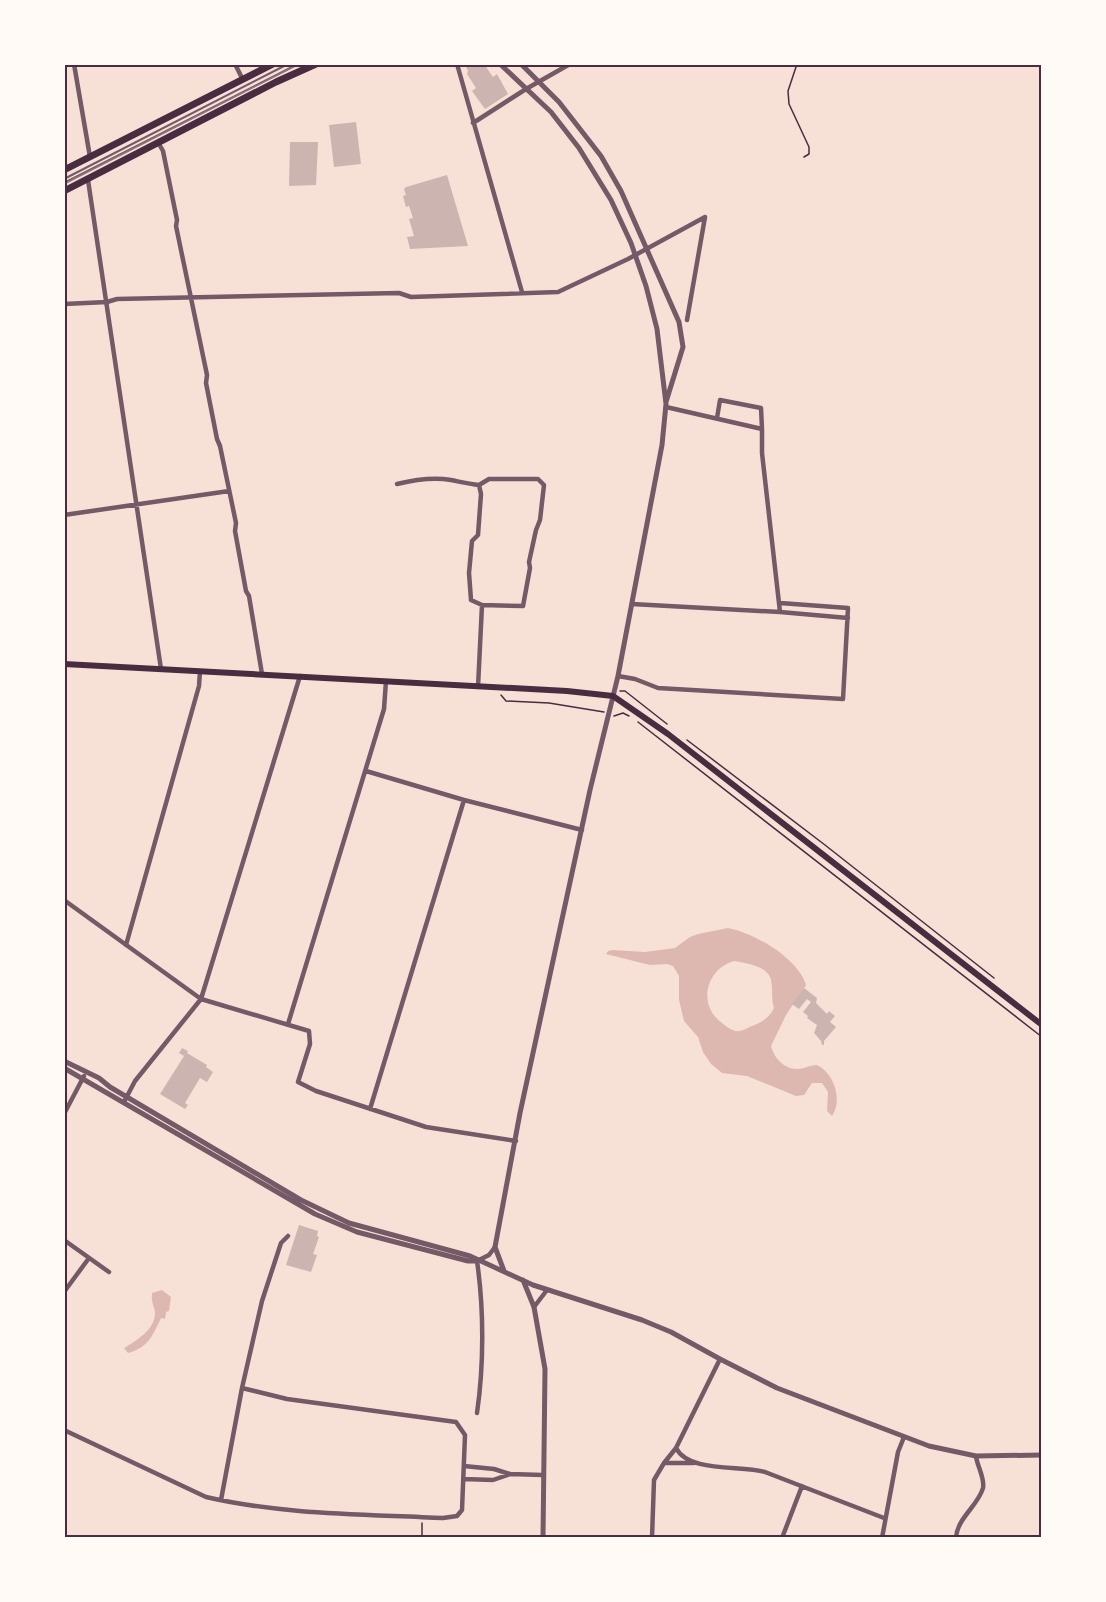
<svg xmlns="http://www.w3.org/2000/svg" width="1106" height="1602" font-family="'Source Sans 3',sans-serif">
  <rect width="100%" height="100%" fill="#f7e1d7"/>
  <path fill="#dcb8b0" fill-rule="evenodd" d="M728 928C754 933 798 958 806 985L786 1015 771 1046C774 1058 784 1069 797 1069 804 1069 810 1065 817 1065 834 1073 843 1100 832 1116L827 1111 828 1092 822 1083H812L804 1095 796 1096 747 1076 722 1073 711 1064 703 1052 698 1037 684 1021 679 1000V976L673 966 667 964 650 965 606 954 608 951 612 950 645 952 675 948 690 937 698 934ZM734 961C746 963 768 966 771 980 773 989 771 999 774 1008 769 1018 762 1022 752 1026 749 1027 743 1031 739 1031 733 1032 727 1027 722 1023 697 1005 706 969 734 961Z
    M162 1290 171 1297 169 1311 166 1312 165 1319 161 1318C153 1335 148 1348 128 1353L124 1348C136 1341 156 1329 155 1312 154 1305 151 1303 152 1293Z"/>
  <path fill="#ccb4b1" d="M465 64H484L493 77 497 74 508 94 485 109 472 91 476 88 467 74 468 71Z
    M356 122 361 164 334 167 329 125Z
    M290 142H318L316 185 289 186Z
    M447 175 468 246 410 249 407 237 414 236 409 219 413 218 409 206 406 207 403 196 406 195 404 189 406 187Z
    M804 988 817 998 816 1003 827 1014 829 1011 835 1016 830 1022 836 1027 824 1041V1045H822L821 1041 814 1033 817 1025 807 1018 808 1016 803 1012 811 1002 807 999 799 1009 792 1004Z
    M182 1048 188 1051 187 1053 207 1065 206 1067 213 1072 207 1082 200 1078 185 1103 188 1105 185 1109 160 1094 184 1056 179 1053Z
    M299 1225 318 1231 317 1236 319 1237 313 1254 317 1255 311 1272 286 1265Z"/>
  <g fill="none" stroke-linecap="round" stroke-linejoin="round">
    <path stroke="#4a2c40" stroke-width="1.5" d="M797 64 788 91 789 104 809 147V154L804 157
      M620 691H625L667 724
      M501 695 506 701 549 703 604 712
      M614 716 623 713 629 716
      M638 722 1042 1037
      M687 740 825 845 994 978
      M422 1538V1523"/>
    <path stroke="#755966" stroke-width="2" d="M64 179 288 64
      M64 183 298 64"/>
    <path stroke="#755966" stroke-width="4.5" d="M74 64 90 157
      M235 64 243 80
      M457 64 522 292
      M473 123 526 89 570 64
      M159 144 163 151 177 220 176 226 207 375 206 383 217 439 220 446 236 523 235 531 246 591 249 596 262 674
      M88 180 161 669
      M64 304 107 302 117 299 399 293 411 297 558 292 628 259 705 217
      M687 320 705 217
      M666 407 762 429V453L780 612
      M717 418 720 400 761 408 762 429
      M397 484C413 480 435 477 451 480 461 482 469 484 479 485
      M64 515 229 491
      M632 604 780 612 848 618
      M618 676 635 679 658 688 843 699 848 608 780 603
      M478 687 482 605 523 606 530 568 529 562 536 530 540 520 544 485 538 479H489L479 485 481 494 478 535 472 541 469 573 471 600 482 605
      M366 771 464 800 370 1109
      M464 800 582 830
      M64 900 201 999 309 1031 310 1044 298 1082 316 1091 426 1127 516 1141
      M126 945 199 686 200 671
      M288 1024 384 709 386 681
      M124 1102 135 1081 201 999 300 676
      M64 1114 84 1076
      M64 1240 109 1272
      M64 1292 89 1258
      M534 1307 547 1290
      M477 1413C484 1365 484 1309 477 1261L489 1255 495 1247
      M64 1430 206 1497C284 1515 364 1514 443 1518L457 1516 462 1510 465 1435 456 1422 287 1399 242 1388
      M676 1448C689 1473 740 1465 765 1472L884 1518
      M664 1463H694
      M464 1466 494 1469 510 1474 543 1475
      M464 1479 493 1480 510 1474
      M221 1500 242 1388 262 1301 281 1243 288 1236
      M652 1538 654 1480 664 1463 676 1448 720 1359
      M782 1538 802 1486
      M882 1538 898 1452 904 1437
      M956 1538C957 1518 978 1506 983 1488 985 1478 977 1466 976 1456"/>
    <path stroke="#755966" stroke-width="5" d="M500 64 551 112 579 148 611 200 631 243 646 286 657 329 666 404 662 445 618 676 590 790 520 1113 495 1247 504 1271
      M521 64 559 102 601 156 621 191 679 322 683 347 666 402
      M64 1061 99 1078 110 1087 301 1200 349 1223 470 1256 533 1285 642 1320 671 1332 720 1359 777 1388 929 1446 976 1456 1042 1455
      M64 1068 315 1214 357 1232 468 1261H477
      M523 1280 534 1307 545 1369 543 1538"/>
    <path stroke="#4a2c40" stroke-width="6" d="M64 664 567 691 613 696 668 734 1042 1025"/>
    <path stroke="#4a2c40" stroke-width="7" d="M64 170 273 64
      M64 191 276 82 316 64"/>
    <path stroke="#8f747c" stroke-width="1.5" d="M64 184 299 64"/>
  </g>
  <rect width="1106" height="1602" fill="none" stroke="#fffaf5" stroke-width="132"/>
  <rect x="66" y="66" width="974" height="1470" fill="none" stroke="#4a2c40" stroke-width="2"/>
</svg>
